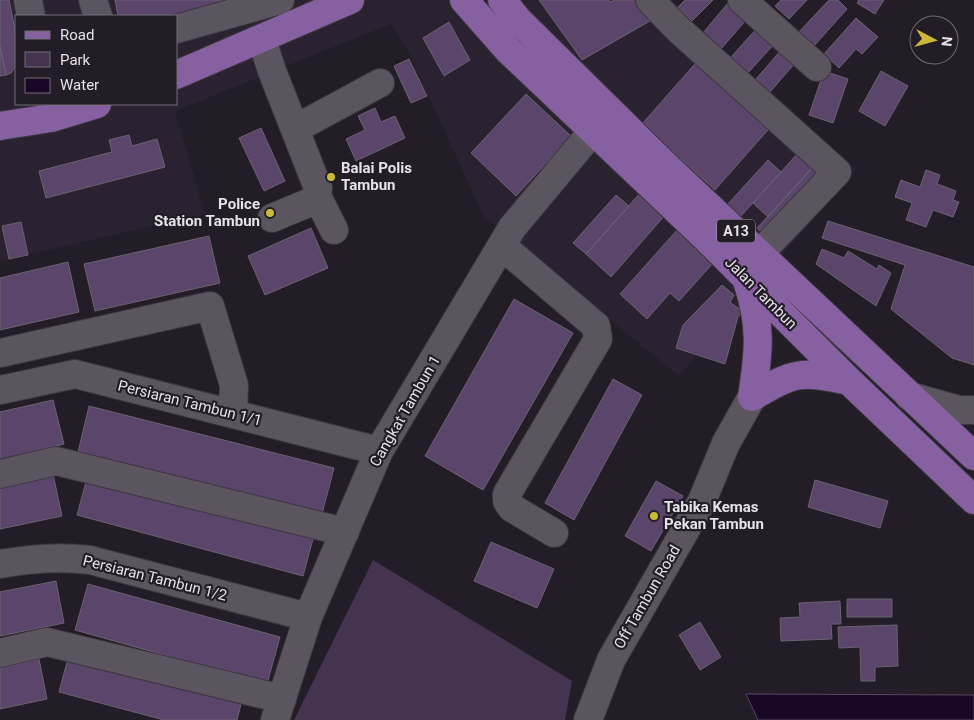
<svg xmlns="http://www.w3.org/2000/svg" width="974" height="720" font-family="Roboto,sans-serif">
  <rect width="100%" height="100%" fill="#221d26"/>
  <path fill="#2a2231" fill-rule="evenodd" d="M0 0H661L856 169 679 376 484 217 406 47 391 24 175 111 205 214 0 261ZM16 16H176V104H16Z"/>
  <path fill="#443450" d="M373 560 572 681 565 720H294Z"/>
  <path fill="#1a0627" stroke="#574861" d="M746 694 974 695V720H758Z"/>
  <path fill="#5b456b" stroke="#6a636f" d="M0 0H9L16 35V65L11 73 6 75 0 46Z
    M115 0H244L176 16H118Z
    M539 0H609L610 2 615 0H645L655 18 582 60Z
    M685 0H713L692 21 678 7Z
    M781 0H807L789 19 775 6Z
    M829 0H838L847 9 813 47 798 33Z
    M859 0H884L875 14 857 3Z
    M728 3 747 19 720 50 702 34Z
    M856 18 878 37 862 54 856 49 839 68 824 54Z
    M449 22 470 60 444 76 423 38Z
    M759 26 776 42 747 74 730 58Z
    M0 46 6 75 0 76Z
    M782 49 796 62 770 92 756 79Z
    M701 57 774 123 715 190 642 124Z
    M409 59 427 96 411 103 394 66Z
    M824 71 848 79 833 123 809 115Z
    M881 71 908 86 885 126 859 111Z
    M526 94 571 136 516 196 471 153Z
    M375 108 381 122 395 116 405 138 356 161 346 139 365 130 358 116Z
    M261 128 285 181 264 191 239 138Z
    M129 135 132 146 157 139 165 167 46 198 39 171 112 152 109 140Z
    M798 153 813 167 768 217 753 203Z
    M768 160 781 172 740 217 727 205Z
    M813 167 823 177 767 238 757 228Z
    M926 170 940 175 937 184 956 191 953 200 959 202 953 217 933 210 926 227 906 220 912 203 895 197 901 180 920 187Z
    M641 192 666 214 611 277 586 254Z
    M616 195 629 206 586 254 573 243Z
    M828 221 974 267V365L952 358 891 309 905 265 822 238Z
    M21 222 28 255 9 259 2 226Z
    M311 228 328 268 265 295 248 256Z
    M678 229 714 262 679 301 670 293 647 319 620 294Z
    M209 236 220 283 95 311 84 264Z
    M822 249 844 258 848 251 877 269 879 265 891 273 876 306 816 264Z
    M68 262 79 312 0 330V278Z
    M722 285 734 295 730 302 742 311 738 317 725 364 676 348 683 325Z
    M514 299 573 333 483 490 425 456Z
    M613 379 642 395 574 520 545 503Z
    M53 400 64 444 0 460V412Z
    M89 406 334 468 322 514 78 452Z
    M53 474 62 516 0 529V485Z
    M87 478 313 539 303 576 77 515Z
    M815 480 888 501 880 528 808 507Z
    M656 481 683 496 651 551 625 536Z
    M491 542 554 569 537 608 474 581Z
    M56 581 64 623 0 636V592Z
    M88 584 280 637 267 684 75 630Z
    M847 599H892V617H847Z
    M840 601 841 624H831L832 639 781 641 780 618 800 617 799 603Z
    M700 622 721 657 700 670 679 635Z
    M897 625 898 666 875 667V681H861L860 647 839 648 838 627Z
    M68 658 241 704 237 720H164L59 692Z
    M39 659 47 699 0 709V668Z"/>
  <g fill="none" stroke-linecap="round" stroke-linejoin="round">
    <defs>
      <path id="minor" d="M28 0 31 16
        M93 0 98 16
        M650 0 678 29 837 172 759 254
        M742 0 817 67
        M176 29 280 0
        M262 40 272 71 318 188 317 196 313 201 272 218
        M295 129 380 83
        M317 196 334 230
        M502 246 596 326 598 339 507 494V501L512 508 554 533
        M0 353 210 306 234 385 233 414
        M0 390 75 374 379 451
        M909 396 959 410H974
        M0 474 56 461 345 532
        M0 564C31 559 58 556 90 560L308 617
        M0 653 47 642 282 699
        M275 720 308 617 379 451 512 228 592 132
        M588 720 611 660 702 501 726 443 752 397"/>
      <path id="major" d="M464 0 508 50 705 237 849 381 974 500
        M502 0 518 20 666 166 974 456
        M176 75 350 0
        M0 126 51 118 97 104
        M747 281C762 326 759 351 752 397
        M752 397C796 371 800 371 849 381"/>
    </defs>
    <use href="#minor" stroke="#3c373f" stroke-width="30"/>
    <use href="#major" stroke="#3c373f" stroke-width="30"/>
    <use href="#minor" stroke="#5b5560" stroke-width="28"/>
    <use href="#major" stroke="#8760a1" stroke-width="28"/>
  </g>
  <g fill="#cdb938" stroke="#221d26" stroke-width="2">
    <circle cx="331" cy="177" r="5"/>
    <circle cx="270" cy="213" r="5"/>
    <circle cx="654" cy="516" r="5"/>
  </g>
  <g text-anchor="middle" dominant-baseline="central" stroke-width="4.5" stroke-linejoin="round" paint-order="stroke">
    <rect fill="#221d26" stroke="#aba7ae" stroke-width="1" x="717" y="219.5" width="38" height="23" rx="4"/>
    <g font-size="14" font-weight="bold" fill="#e6e2e9">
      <text x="736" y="231">A13</text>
    </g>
    <g font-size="15" font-weight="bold" fill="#e6e2e9" stroke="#221d26" text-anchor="start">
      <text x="341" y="168">Balai Polis<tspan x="341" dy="17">Tambun</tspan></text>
      <text x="260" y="204" text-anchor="end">Police<tspan x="260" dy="17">Station Tambun</tspan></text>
      <text x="664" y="507">Tabika Kemas<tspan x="664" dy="17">Pekan Tambun</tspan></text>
    </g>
    <g font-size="15" fill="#e6e2e9" stroke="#221d26">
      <text transform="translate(761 293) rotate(45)">Jalan Tambun</text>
      <text transform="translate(190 403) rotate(14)">Persiaran Tambun 1/1</text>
      <text transform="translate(405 411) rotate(-60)">Cangkat Tambun 1</text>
      <text transform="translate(155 578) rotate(14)">Persiaran Tambun 1/2</text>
      <text transform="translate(647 597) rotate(-60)">Off Tambun Road</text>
    </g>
  </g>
  <rect x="15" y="15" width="162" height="90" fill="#221d26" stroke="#706c74"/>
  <rect x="25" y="31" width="25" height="8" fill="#8760a1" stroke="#706c74"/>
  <text x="60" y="40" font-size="15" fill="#e6e2e9">Road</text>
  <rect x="25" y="52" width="25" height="15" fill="#443450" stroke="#706c74"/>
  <text x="60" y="65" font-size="15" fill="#e6e2e9">Park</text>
  <rect x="25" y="78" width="25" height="15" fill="#1a0627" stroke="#706c74"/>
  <text x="60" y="90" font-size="15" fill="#e6e2e9">Water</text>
  <g transform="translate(934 40) rotate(96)"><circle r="24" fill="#221d26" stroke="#706c74"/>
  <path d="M0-4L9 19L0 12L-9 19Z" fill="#cdb938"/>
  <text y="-8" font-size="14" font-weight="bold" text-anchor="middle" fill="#e6e2e9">N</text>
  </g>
</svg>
